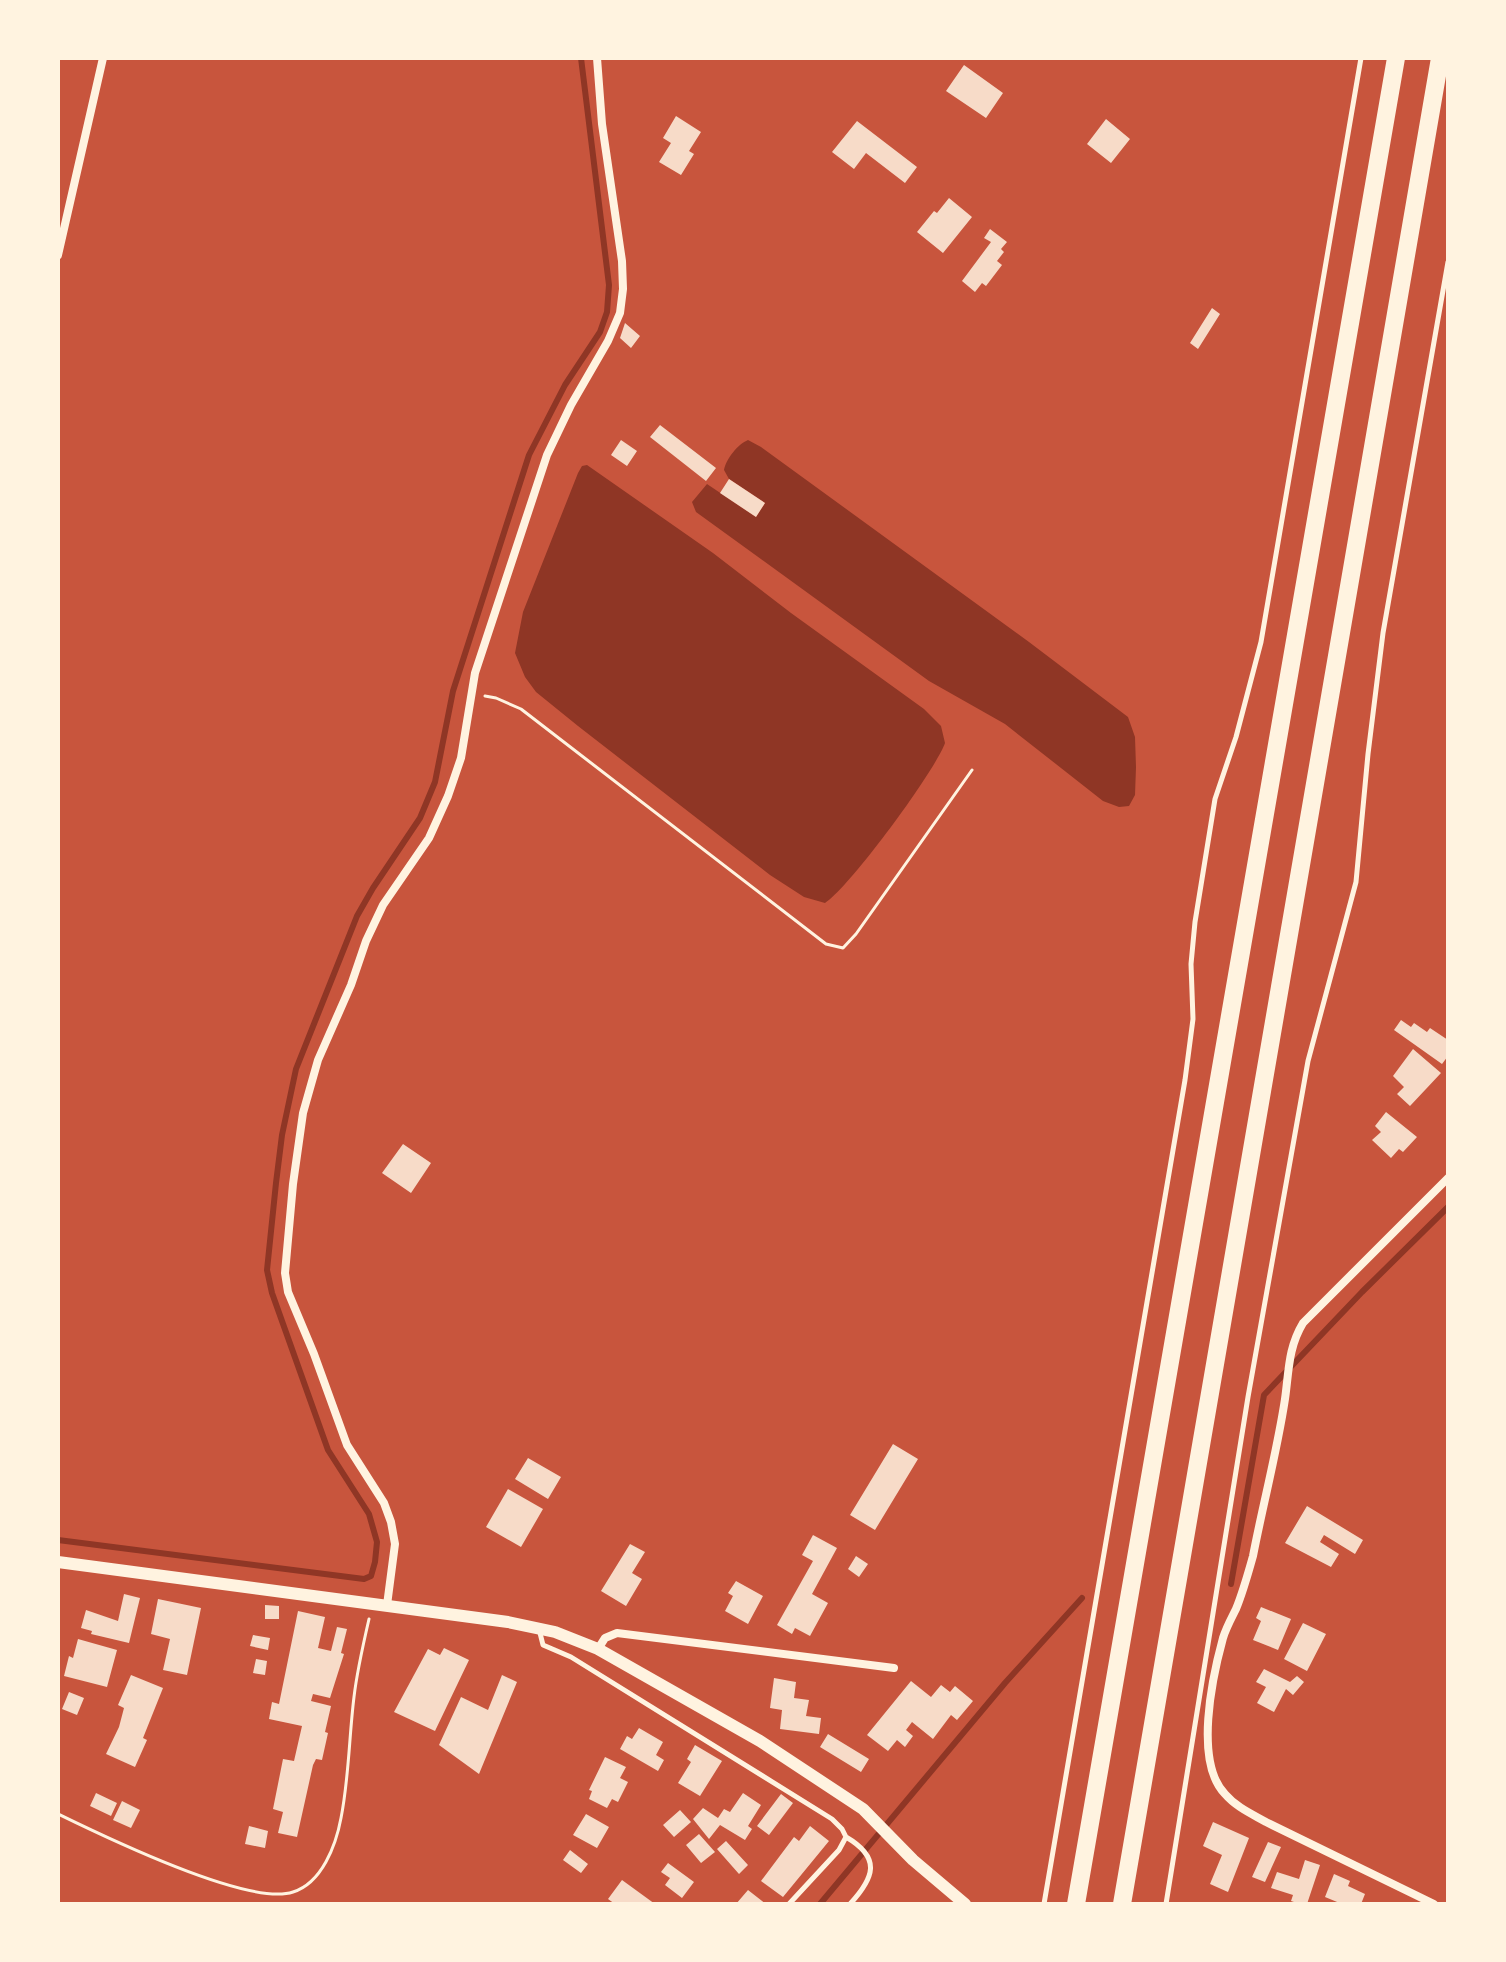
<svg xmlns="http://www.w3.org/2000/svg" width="1506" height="1962" font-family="Quicksand,sans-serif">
  <rect width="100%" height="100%" fill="#c8553d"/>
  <path fill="#8f3625" d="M748 440 761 447 1029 642 1128 717 1135 737 1136 767 1135 795 1129 806 1119 807 1103 801 1005 724 929 681 696 512 692 502 707 484 756 517 765 503 729 479 724 470C726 459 738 444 748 440Z
    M587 465 713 553 791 613 924 709 941 726 945 743C935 771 850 887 825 903L804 897 770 875 578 726 536 692 525 677 515 653 523 612 578 473 582 466Z"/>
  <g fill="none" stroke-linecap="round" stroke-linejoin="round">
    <path stroke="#8f3625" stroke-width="6" d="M58 1540 364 1579 371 1576 375 1562 377 1542 369 1514 328 1450 272 1293 267 1270 276 1183 282 1135 296 1069 357 916 373 888 420 818 435 782 453 691 529 455 565 385 600 332 607 312 609 285 581 58
      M1231 1584 1264 1395 1362 1292 1448 1207
      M820 1904 1005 1683 1082 1598"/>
  </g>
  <path fill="#f7dbc8" d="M964 65 1003 93 986 118 946 91Z
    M676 116 701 132 689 151 694 154 681 175 659 162 671 143 663 138Z
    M1106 119 1130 139 1111 163 1087 144Z
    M857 121 917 167 905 183 866 153 854 169 832 152Z
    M949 198 972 217 943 253 917 232 934 211 937 213Z
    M990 229 1007 242 1001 249 1004 252 997 261 1002 265 986 286 982 283 975 292 962 281 991 242 984 238Z
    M1212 308 1220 314 1198 349 1190 343Z
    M625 323 640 336 631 348 620 338Z
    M660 425 716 468 706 481 650 437Z
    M621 440 637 451 627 466 611 455Z
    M729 479 765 503 756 517 720 493Z
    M1401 1020 1411 1027 1414 1023 1427 1032 1430 1028 1448 1040V1056L1442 1064 1394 1030Z
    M1413 1049 1441 1073 1410 1106 1397 1094 1404 1087 1393 1076Z
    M1386 1112 1417 1137 1403 1152 1399 1149 1391 1158 1372 1140 1381 1132 1375 1126Z
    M403 1144 431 1163 411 1193 382 1173Z
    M893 1444 918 1459 875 1530 850 1515Z
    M528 1458 561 1477 548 1499 515 1479Z
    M508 1489 543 1509 521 1547 486 1527Z
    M1307 1506 1363 1540 1355 1554 1324 1535 1320 1542 1339 1554 1331 1567 1285 1543Z
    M813 1535 837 1548 812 1594 828 1603 810 1636 795 1628 792 1634 777 1625 813 1561 802 1555Z
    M630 1544 645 1552 632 1573 642 1579 626 1606 601 1591Z
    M856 1556 868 1564 859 1577 848 1569Z
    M736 1581 763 1596 748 1624 725 1611 733 1596 728 1593Z
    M124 1594 140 1598 129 1643 91 1634 92 1631 81 1628 86 1610 118 1621Z
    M158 1599 201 1608 187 1675 163 1670 170 1639 151 1634Z
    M265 1605 279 1606V1619H265Z
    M1261 1607 1291 1619 1278 1650 1253 1640 1261 1621 1256 1618Z
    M298 1611 325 1617 318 1648 331 1651 337 1627 347 1629 341 1653 344 1654 330 1698 313 1694 311 1701 331 1706 325 1732 328 1733 322 1760 316 1759 313 1765 297 1837 278 1833 283 1812 273 1809 283 1759 294 1761 302 1726 269 1719 272 1702 279 1704Z
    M1303 1623 1326 1634 1307 1671 1284 1659Z
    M253 1635 270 1638 268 1650 250 1646Z
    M78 1639 117 1650 107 1687 64 1676 69 1656 73 1658Z
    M444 1648 469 1660 435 1731 394 1712 428 1649 440 1655Z
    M256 1659 267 1661 265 1675 253 1673Z
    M1264 1669 1290 1682 1297 1676 1304 1682 1293 1695 1286 1689 1274 1712 1257 1703 1266 1687 1256 1682Z
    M131 1675 163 1688 143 1738 147 1740 135 1767 106 1754 119 1727 124 1708 118 1705Z
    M502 1675 517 1682 479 1774 439 1745 461 1697 488 1710Z
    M774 1678 796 1682 794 1698 809 1700 806 1716 821 1718 819 1734 780 1729 782 1710 770 1708Z
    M911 1681 931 1697 941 1685 950 1692 955 1686 973 1701 957 1720 951 1715 933 1739 912 1722 906 1730 913 1736 905 1747 897 1740 888 1751 867 1735Z
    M69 1692 84 1698 77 1715 62 1709Z
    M639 1728 663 1742 656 1755 664 1760 658 1771 620 1749 627 1736 632 1739Z
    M828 1734 869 1759 861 1772 820 1747Z
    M695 1745 722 1761 700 1796 678 1783 691 1762 687 1759Z
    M605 1757 626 1767 620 1778 628 1782 618 1802 612 1799 607 1808 589 1799 592 1791 589 1790Z
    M96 1793 117 1803 111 1816 90 1806Z
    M743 1793 761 1805 748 1826 752 1829 745 1840 720 1825 709 1839 693 1819 703 1808 718 1818 724 1809 730 1812Z
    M781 1794 793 1803 769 1835 757 1826Z
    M122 1801 140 1810 131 1828 113 1820Z
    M680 1810 691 1822 674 1837 663 1825Z
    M586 1814 609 1827 597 1848 573 1835Z
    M1213 1822 1249 1838 1228 1892 1210 1884 1222 1855 1203 1846Z
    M249 1826 268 1831 265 1848 245 1844Z
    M810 1826 829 1841 783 1897 761 1881 794 1837 799 1841Z
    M699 1834 715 1852 701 1863 686 1845Z
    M726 1841 748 1865 739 1874 717 1849Z
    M1268 1842 1281 1847 1265 1882 1252 1877Z
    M570 1850 588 1864 581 1873 563 1860Z
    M1305 1860 1320 1865 1307 1904H1300L1291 1901 1293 1895 1271 1888 1277 1872 1299 1879Z
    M668 1863 694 1882 682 1898 665 1885 670 1878 661 1872Z
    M1334 1874 1350 1881 1348 1886 1365 1894 1361 1904H1342L1325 1897Z
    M622 1880 655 1904H615L608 1899Z
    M748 1890 766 1904H736Z"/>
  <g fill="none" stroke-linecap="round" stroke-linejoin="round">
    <path stroke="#fff3e0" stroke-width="3" d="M485 696 496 698 521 709 826 944 843 948 856 934 972 770
      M58 1814C103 1836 248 1907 293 1892 322 1883 336 1845 341 1818 349 1778 349 1737 354 1697 357 1671 363 1645 369 1619"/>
    <path stroke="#fff3e0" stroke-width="5" d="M539 1629 543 1645 571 1657 832 1819 842 1829 846 1837 839 1850 789 1904
      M846 1837C882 1858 874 1878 850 1904
      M1044 1904 1185 1080 1193 1019 1191 964 1195 922 1215 799 1236 737 1261 642 1361 58
      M1166 1904 1248 1397 1308 1061 1356 882 1368 754 1383 633 1448 262"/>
    <path stroke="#fff3e0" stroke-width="8" d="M58 255 103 58
      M387 1605 395 1544 391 1522 384 1503 347 1445 314 1354 288 1292 285 1273 293 1184 303 1113 318 1060 351 985 366 941 383 905 429 838 448 796 461 758 475 673 547 455 571 405 608 341 620 313 623 289 622 261 602 124 597 58
      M598 1649 605 1638 617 1633 894 1668
      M1434 1904 1266 1822C1252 1814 1236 1807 1225 1794 1194 1762 1212 1678 1223 1638 1226 1628 1231 1619 1236 1609 1243 1592 1248 1574 1253 1556 1263 1504 1277 1452 1285 1399 1289 1371 1288 1348 1303 1323L1448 1178"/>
    <path stroke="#fff3e0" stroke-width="12" d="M58 1562 508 1622 555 1632 598 1649 760 1741 863 1809 913 1860 965 1904"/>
    <path stroke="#fff3e0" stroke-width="18" d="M1076 1904 1396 58
      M1122 1904 1440 58"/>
  </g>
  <rect width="1506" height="1962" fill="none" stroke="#fff3e0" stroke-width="120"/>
</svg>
